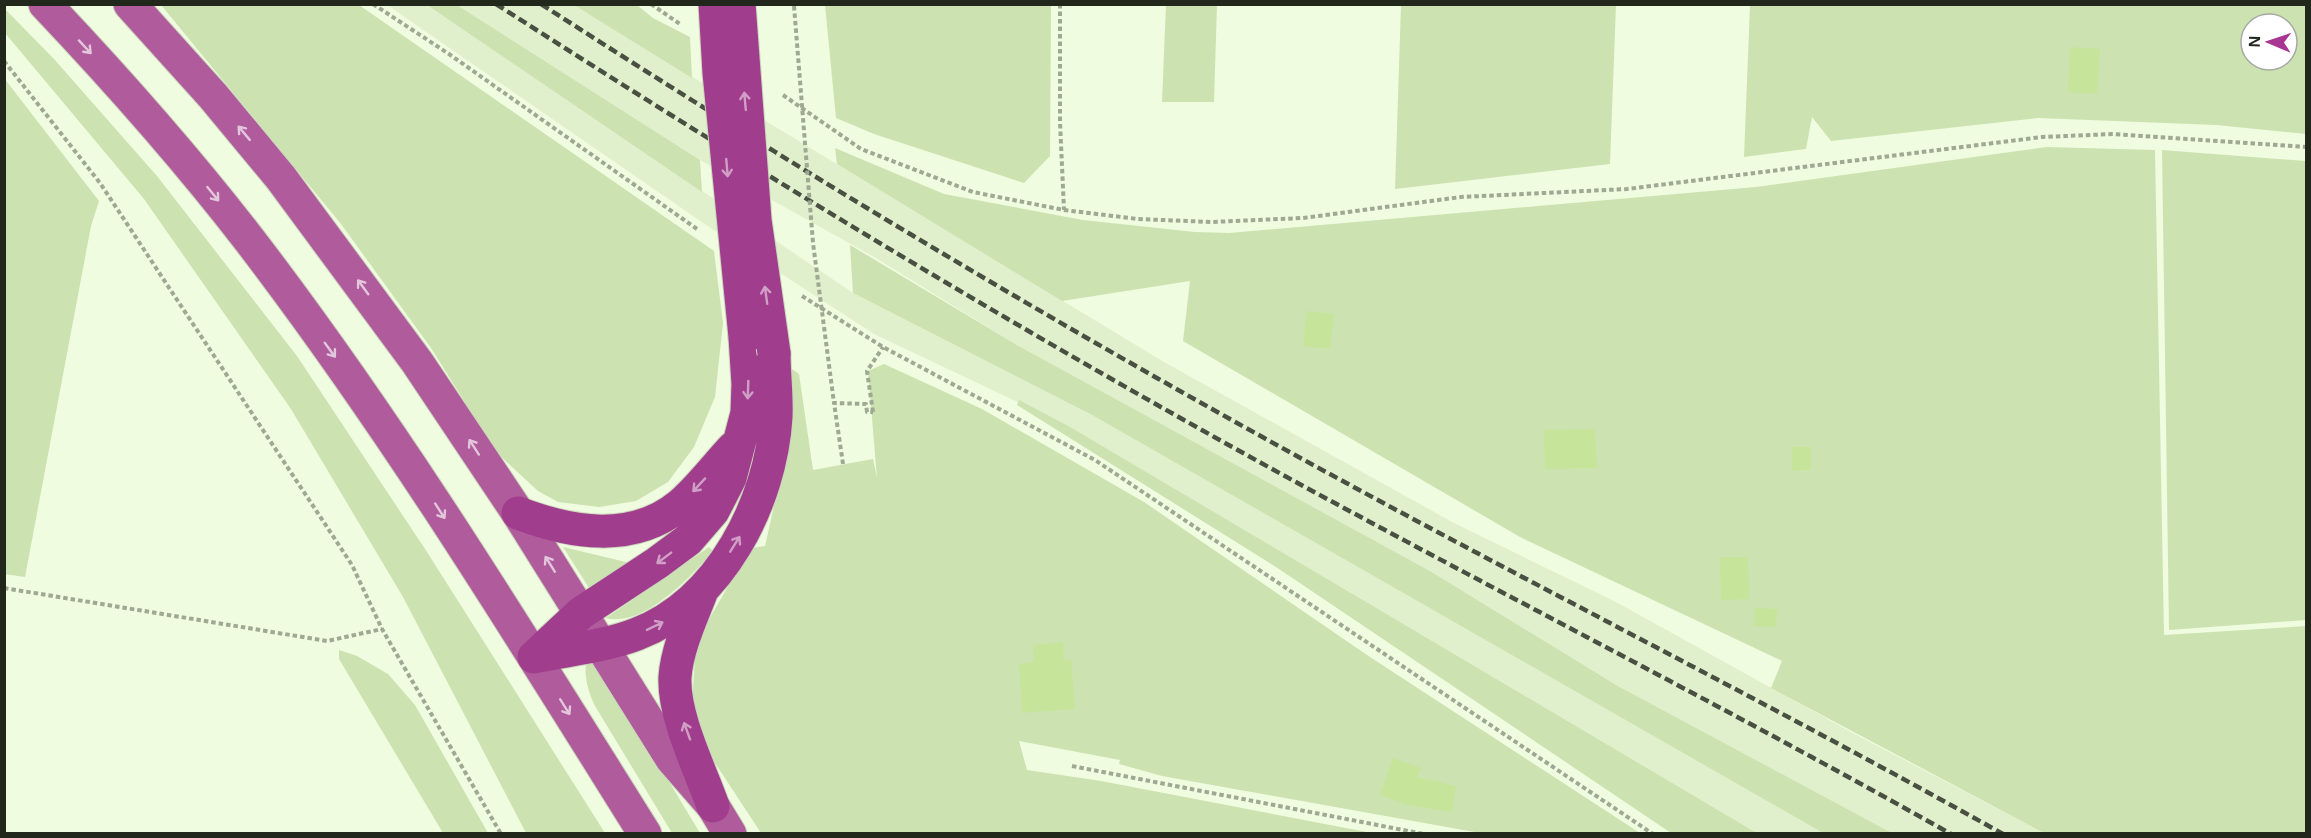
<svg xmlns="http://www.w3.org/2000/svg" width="2311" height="838" font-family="Helvetica,sans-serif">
  <rect width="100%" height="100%" fill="#f0fcdf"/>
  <path fill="#e1f0cc" d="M387 5H427L853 293 1092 415 1823 833H1757L1072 428 874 334 709 227Z
    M457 5H574L1164 362 1454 523 1616 602 1851 732 2044 833H1892L1618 686 1430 571 1017 345 874 257 700 160Z"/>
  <path fill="#cde2b1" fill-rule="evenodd" d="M161 5H359L714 251 723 323 715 397 694 447 668 482 636 501 599 507 558 502 538 491 496 452 431 348 341 224Z
    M427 5H457L700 160 702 192Z
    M574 5H637L653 18 690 37 692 78Z
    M825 5H1051L1050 156 1024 183 874 134 836 118Z
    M1166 5H1217L1214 102H1162Z
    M1401 5H1616L1610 164 1395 189Z
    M1750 5H2306V134L2216 125 2038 118 1831 141 1812 117 1806 149 1744 157ZM2251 24H2287V60H2251Z
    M5 9 54 59 157 176 297 356 427 552 605 833H526L403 597 291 409 144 199 5 33Z
    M4 78 99 201 91 226 25 577 4 574Z
    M2046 147 2155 150 2164 635 2306 626V833H2044L1771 688 1782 661 1520 537 1183 341 1190 281 1062 301 837 164 835 148 944 194 1083 220 1195 232 1229 233 1756 187Z
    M2162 150 2306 161V620L2169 630Z
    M850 245 1017 345 1430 571 1618 686 1892 833H1823L1092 415 853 293Z
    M884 364 982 409 1144 502 1370 657 1640 833H1480L1162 776 1119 764 1120 760 1019 741 1027 770 1101 781 1372 833H761L713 760 692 706 696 642 750 548 765 546 776 497 787 427 788 366 799 374 813 470 873 459 877 478 868 371Z
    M1019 400 1072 428 1757 833H1671L1276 567 1017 405Z
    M563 547 626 562 628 563 589 588Z
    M709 547 713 551C692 576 643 628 606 618Z
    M339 650 357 656 388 674 415 705 488 833H443L339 659Z
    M592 661 630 717 700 833H672L595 706C589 694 584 678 586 664Z"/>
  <path fill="#c7e49b" d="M2070 47 2100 49 2097 94 2068 92Z
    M1307 311 1334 314 1330 349 1303 346Z
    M1595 429 1597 468 1545 469 1544 430Z
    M1792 447H1811V470L1792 471Z
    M1720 557H1748L1749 599 1721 600Z
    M1755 608 1777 609 1776 627 1754 626Z
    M1063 642 1064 661 1071 660 1075 709 1022 713 1019 664 1034 662 1033 645Z
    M1393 758 1421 768 1417 777 1456 786 1452 812 1407 805 1380 795Z"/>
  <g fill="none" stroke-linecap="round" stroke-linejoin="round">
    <defs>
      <path id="major" d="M45 4C117 80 187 159 251 242 395 430 519 633 645 834
        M130 4 213 96 281 178 417 362 518 513 672 759 713 806 730 834"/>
      <path id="highway" d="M518 513C571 533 632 544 680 505 699 489 716 466 733 448
        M701 593C691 619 677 649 675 677 673 716 700 769 713 806
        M534 657C566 650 607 646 637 634 720 602 771 502 776 417 777 396 774 374 774 353
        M534 657 581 613 657 563 688 540 713 511 730 478 747 413 748 384 745 337"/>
    </defs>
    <use href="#major" stroke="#cbd6bc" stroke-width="35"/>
    <use href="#highway" stroke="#cbd6bc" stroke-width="35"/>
    <path stroke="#9ea892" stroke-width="4" stroke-dasharray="4.5 3" stroke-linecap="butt" d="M373 4 449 54 697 229
      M651 4 680 24
      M794 4V6
      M1060 4V122L1064 210
      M4 61 100 183 352 565 382 629 501 834
      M783 95 861 149 973 192 1064 210 1138 219 1211 222 1303 218 1461 197 1627 189 2042 137 2113 134 2306 147
      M802 296 883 347 1095 460 1653 834
      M873 412 867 371 883 347
      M843 464 834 403 866 404 867 412H873
      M4 588 327 641 382 629
      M1072 766 1424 834"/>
    <use href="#major" stroke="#af5b9c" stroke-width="33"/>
    <use href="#highway" stroke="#a03d8c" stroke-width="33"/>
    <path stroke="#494f41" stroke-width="4.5" stroke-dasharray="9 4.5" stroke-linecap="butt" d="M496 4C754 170 1015 328 1283 475 1505 596 1731 710 1951 834
      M541 4C787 163 1038 314 1295 455 1530 584 1769 703 2003 834"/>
    <defs>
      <path id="highway-bridge" d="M715 4 719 73 745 337
        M739 4 755 220 774 353"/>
    </defs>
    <use href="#highway-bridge" stroke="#cbd6bc" stroke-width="35" stroke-linecap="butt"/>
    <path stroke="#9ea892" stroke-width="4" stroke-dasharray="4.5 3" stroke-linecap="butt" d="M794 6 813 243 834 403"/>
    <use href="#highway-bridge" stroke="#a03d8c" stroke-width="33"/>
  </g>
  <defs><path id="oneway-shaft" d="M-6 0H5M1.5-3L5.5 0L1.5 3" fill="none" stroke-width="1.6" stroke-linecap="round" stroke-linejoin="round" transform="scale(1.5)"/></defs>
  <g stroke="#e3c6dc">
    <use href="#oneway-shaft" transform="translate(85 47) rotate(47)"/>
    <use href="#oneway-shaft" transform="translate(244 133) rotate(-130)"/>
    <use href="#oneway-shaft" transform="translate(213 194) rotate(51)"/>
    <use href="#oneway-shaft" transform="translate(363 287) rotate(-126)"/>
    <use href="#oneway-shaft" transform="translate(330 350) rotate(54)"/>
    <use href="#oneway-shaft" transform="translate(474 447) rotate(-123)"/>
    <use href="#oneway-shaft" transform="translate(440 511) rotate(57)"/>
    <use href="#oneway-shaft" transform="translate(550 564) rotate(-122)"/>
    <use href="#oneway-shaft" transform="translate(565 707) rotate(58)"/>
  </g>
  <g stroke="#d09ec6">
    <use href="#oneway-shaft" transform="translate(745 101) rotate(-95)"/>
    <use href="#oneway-shaft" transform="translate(727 168) rotate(85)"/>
    <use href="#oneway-shaft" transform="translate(766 295) rotate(-98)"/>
    <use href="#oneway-shaft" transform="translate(748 390) rotate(92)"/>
    <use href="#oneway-shaft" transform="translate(699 485) rotate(133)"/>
    <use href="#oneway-shaft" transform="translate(735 544) rotate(-58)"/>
    <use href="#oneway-shaft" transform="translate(664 558) rotate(143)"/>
    <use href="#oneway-shaft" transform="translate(655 626) rotate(-26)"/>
    <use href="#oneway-shaft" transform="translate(687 731) rotate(-110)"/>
  </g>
  <rect width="2311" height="838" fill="none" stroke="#22271c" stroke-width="12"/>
  <g transform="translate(2269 42) rotate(272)"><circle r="28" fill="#ffffff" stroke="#a7a9a4" stroke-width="1.5"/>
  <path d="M0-4.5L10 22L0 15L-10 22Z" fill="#a83692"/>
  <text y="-9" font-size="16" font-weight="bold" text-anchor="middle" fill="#22271c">N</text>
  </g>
</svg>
